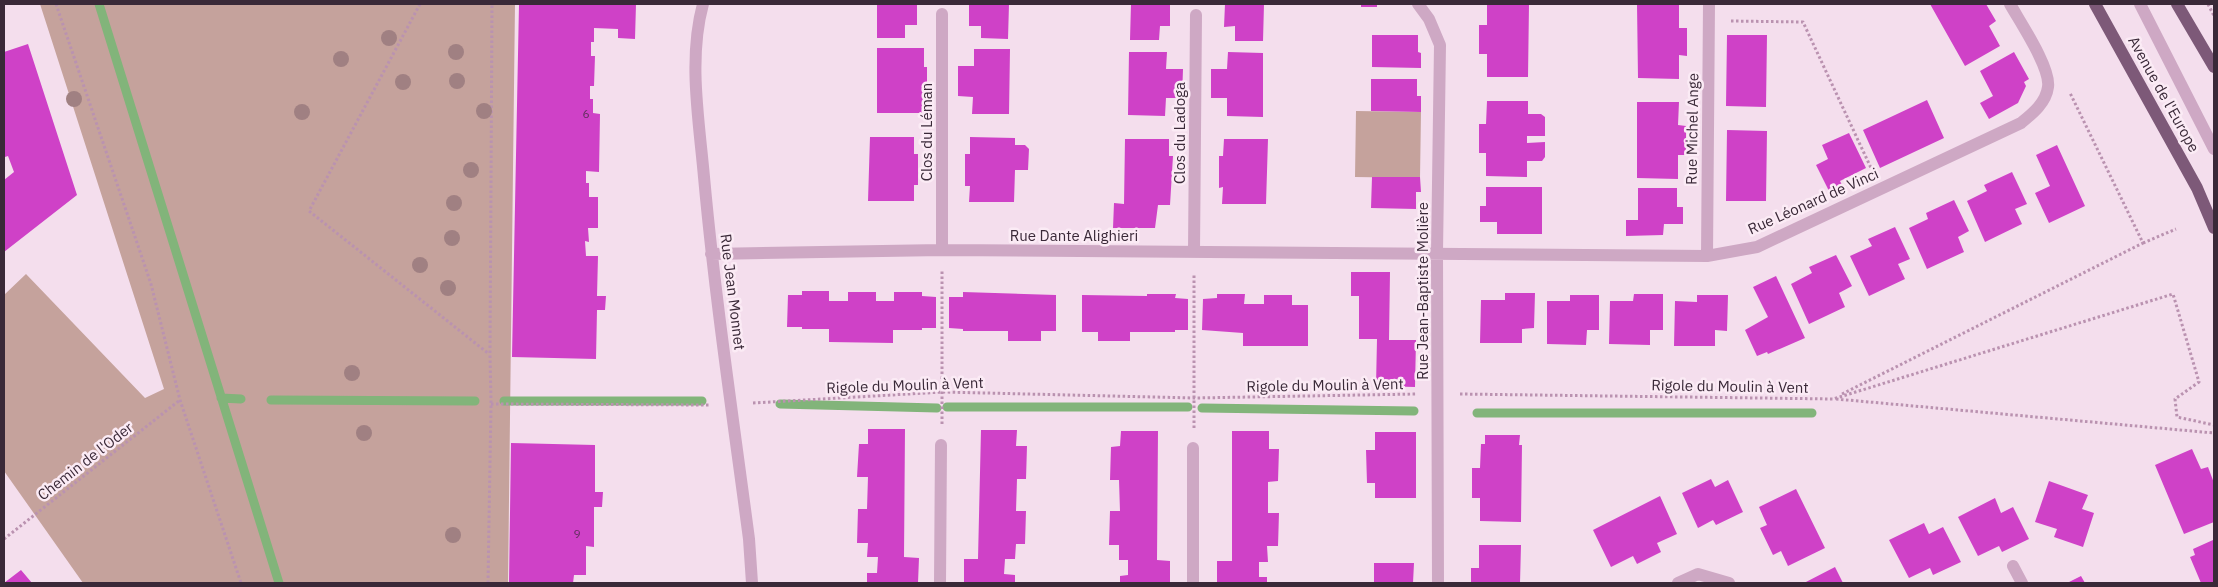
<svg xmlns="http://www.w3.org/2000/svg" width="2218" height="587" font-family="'IBM Plex Sans',sans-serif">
  <rect width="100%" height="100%" fill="#f4deed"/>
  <path fill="#c5a29c" d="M40 4H515L508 583H83L4 471V295L26 274 145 398 164 389Z
    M1356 111 1421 112 1420 178 1355 177Z"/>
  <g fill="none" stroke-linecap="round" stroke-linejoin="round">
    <path stroke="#82b47a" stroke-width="9" d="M99 4 279 583
      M221 398 241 399
      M271 400 475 401
      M504 401H702
      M780 404 937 408
      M947 407H1188
      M1202 408 1414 411
      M1477 413H1812"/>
  </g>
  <path fill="#cf41c7" d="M519 4H636L635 39 618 38V29L594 28V42H591V56H595L594 86H590V99H593V113L600 114 599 172 586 171V183H589V197H598V228H588L589 242 585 241 586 256H598L597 296H606L605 310H597L596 359 512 357Z
    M877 4H917V25H905V38H877Z
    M969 4H1009L1008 39 981 38V26H969Z
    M1131 4H1170V26H1160L1159 40H1130Z
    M1225 4H1264L1263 41H1235V26L1224 27Z
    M1361 4H1377V7H1361Z
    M1487 4H1529L1528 77H1487V54H1479V25H1487Z
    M1637 4 1679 5V28H1687V56L1679 55V79L1638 78Z
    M1930 4H1986L1996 21 1989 26 2000 46 1965 66Z
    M1372 35H1418V52L1421 53V68L1372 67Z
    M1727 35H1767L1766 107 1726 106Z
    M28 44 77 195 4 252V180L14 172 8 156 5 157 4 154V52Z
    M877 48H924V67H927V95L924 96V113H877Z
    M974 49H1010L1009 114H972L973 97 958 96V66H974Z
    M1129 52H1167L1166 69H1183L1182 98H1166L1165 116 1128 115Z
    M1228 52 1263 53V117L1227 116V98H1211V69H1227Z
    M2014 52 2029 79 2024 82 2026 86 2018 103 1989 119 1980 103 1993 96 1980 71Z
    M1371 79H1417V96H1421V112L1371 111Z
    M1927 100 1944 138 1880 168 1863 130Z
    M1487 101H1528V114H1541L1545 117V136H1527V143L1545 142V157L1542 161H1527V177L1486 176V153H1479V124H1486Z
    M1637 102H1679L1678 125 1686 126V155H1678V179L1637 178Z
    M1727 130 1767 131 1766 201H1726Z
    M1849 133 1866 168 1840 181 1842 185 1829 191 1816 165 1828 159 1822 145Z
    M870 137H914V154H918V185H914V201H868Z
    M970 137 1015 138V145H1025L1029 149 1028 170H1015L1014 202H969L970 186H965V154H970Z
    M1125 139H1169V156H1173L1170 205H1158L1155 228H1113L1114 203 1124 204Z
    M1224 139H1268L1266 204H1222L1223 187 1219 188V156H1223Z
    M2057 145 2085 206 2049 223 2035 193 2050 186 2036 155Z
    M2012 172 2027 204 2015 209 2022 224 1985 242 1967 201 1987 191 1984 185Z
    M1372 177H1420L1421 192H1416V209L1371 208Z
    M1486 187H1542V234H1497V222H1480V206H1486Z
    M1638 188H1677V207H1683V224H1664L1663 235 1626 236V220H1638Z
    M1954 200 1969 231 1958 237 1964 252 1927 269 1909 228 1928 219 1926 213Z
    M1895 227 1910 259 1898 264 1905 279 1869 296 1850 256 1872 246 1868 239Z
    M1836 255 1852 286 1839 293 1845 307 1809 324 1791 284 1812 273 1809 267Z
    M1351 272H1390L1389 340H1416L1415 387 1376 386 1377 339H1359V296H1351Z
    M1776 276 1805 338 1768 354 1767 352 1757 356 1745 330 1768 317 1753 287Z
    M802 291H829V301H848V292H876V301H894V292H922V296L936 297V328H922V330H893V343L829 342V329H802V327H787L788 295H802Z
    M963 292 1056 295V331H1041V341H1008V331H963V329L949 328V297H963Z
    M1505 293H1535L1534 328 1522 329V343H1480L1481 300H1505Z
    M1147 294H1176L1175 298 1188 299V330H1175V332H1130V341H1098V332H1082V295L1147 296Z
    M1217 294H1245L1244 304H1264V295H1292V305H1308V346H1243V333L1202 330 1203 299 1217 298Z
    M1634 294H1663V330H1650V345L1609 344 1610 301H1633Z
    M1570 295H1599V330H1587L1586 345 1547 344V301H1570Z
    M1697 295H1728L1727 331 1715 330V346H1674L1675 301 1697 302Z
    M868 429H905L904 557 919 558 918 583H867V573H877L878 557H867L868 543H857L858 509H867L868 477H857L859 444H868Z
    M981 430H1017L1016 446H1027L1026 479H1017L1016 511H1026L1025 544H1016L1015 559H1005L1004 574 1015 575V583H964V559H978Z
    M1121 431H1158L1157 560 1170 561V583H1120V576L1128 575V560H1119V545H1109L1110 511H1120L1119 480H1110L1111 447 1120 446Z
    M1232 431H1269V449H1279L1278 481 1268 482V513H1279L1278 546H1267L1268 562H1259V577H1267V583H1217V561H1232Z
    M1375 432H1416V498H1375V483H1367L1366 450H1375Z
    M1485 435H1520L1519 445H1522L1521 522 1480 521V498H1472V468H1480L1481 444H1485Z
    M511 443 595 445V492H603L602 507H594V547L586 546V575H574L573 583H509Z
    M2192 449 2201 469 2208 467 2214 483V522L2184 534 2155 465Z
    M1711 479 1715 487 1728 480 1743 512 1716 525 1713 520 1698 528 1682 493Z
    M2049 481 2088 495 2082 509 2094 513 2083 547 2054 537 2057 529 2035 522Z
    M1796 489 1825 548 1788 566 1781 551 1773 555 1760 528 1767 525 1759 507Z
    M1660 496 1677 534 1657 543 1661 552 1637 564 1633 556 1611 567 1593 530Z
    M1995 498 2001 513 2013 507 2029 539 2002 552 1999 546 1978 556 1958 517Z
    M1924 523 1929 534 1943 527 1961 562 1933 575 1930 568 1909 578 1889 540Z
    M2213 540 2214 583H2201L2190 557 2195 555 2193 549Z
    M1479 545H1521L1520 583H1471V568H1479Z
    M1374 563H1414L1413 583H1374Z
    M1835 567 1843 583H1804Z
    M21 570 32 583H4Z
    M2081 576 2085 583H2067Z"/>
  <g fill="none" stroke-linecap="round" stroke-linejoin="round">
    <path stroke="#ba92b0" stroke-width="3" stroke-dasharray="2.5 2.5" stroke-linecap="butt" d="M56 4 151 284 180 400 241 583
      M420 4 309 211 489 354
      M2208 4 2214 16
      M1731 21 1803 22 1871 168
      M2143 243 2176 229
      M1460 394 1833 399 2173 294 2199 382 2175 399 2177 417 2214 425
      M1842 394 2143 243 2070 93
      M1836 399 2214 433
      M753 403 943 392 1195 398 1417 394
      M491 404 710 405
      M942 424V271
      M1194 428V274
      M4 539 180 400
      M488 583 491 404 490 354 492 4"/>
    <path stroke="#cea8c4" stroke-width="12" d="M703 4C688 59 699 120 704 177 715 298 733 418 749 539L752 583
      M1418 4 1429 19 1440 45 1437 252 1438 583
      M2140 4 2214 149
      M942 14V250
      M1194 251 1196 15
      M711 254 942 250 1707 256 1757 247 2021 123C2032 114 2046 103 2048 87 2051 68 2020 22 2010 4
      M1707 256 1709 4
      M1193 448V583
      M2013 566 2022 583
      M940 583 941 445
      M1678 583 1698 574 1729 583"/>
    <path stroke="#7d5978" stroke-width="12" d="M2095 4 2197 188 2214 228
      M2177 4 2214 67"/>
  </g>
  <g fill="#a08082">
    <circle cx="389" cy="38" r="8"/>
    <circle cx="456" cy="52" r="8"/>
    <circle cx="341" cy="59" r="8"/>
    <circle cx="457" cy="81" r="8"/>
    <circle cx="403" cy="82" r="8"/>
    <circle cx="74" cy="99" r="8"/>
    <circle cx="484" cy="111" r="8"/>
    <circle cx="302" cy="112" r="8"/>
    <circle cx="471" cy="170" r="8"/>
    <circle cx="454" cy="203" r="8"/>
    <circle cx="452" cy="238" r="8"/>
    <circle cx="420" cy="265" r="8"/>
    <circle cx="448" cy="288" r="8"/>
    <circle cx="352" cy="373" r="8"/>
    <circle cx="364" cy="433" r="8"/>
    <circle cx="453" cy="535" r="8"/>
  </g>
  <g text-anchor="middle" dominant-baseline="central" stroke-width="5" stroke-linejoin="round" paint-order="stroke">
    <g font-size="12" fill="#5f2f5c">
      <text x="586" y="113">6</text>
      <text x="577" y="533">9</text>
    </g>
    <g font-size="15" fill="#3a2938" stroke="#fbebf5">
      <text transform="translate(2164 94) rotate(61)">Avenue de l'Europe</text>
      <text transform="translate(1692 129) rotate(-89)">Rue Michel Ange</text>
      <text transform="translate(926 132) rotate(-90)">Clos du Léman</text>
      <text transform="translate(1179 133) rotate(-90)">Clos du Ladoga</text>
      <text transform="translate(1813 201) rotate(-24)">Rue Léonard de Vinci</text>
      <text x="1074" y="235">Rue Dante Alighieri</text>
      <text transform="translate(1422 291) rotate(-90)">Rue Jean-Baptiste Molière</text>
      <text transform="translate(733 292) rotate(83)">Rue Jean Monnet</text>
      <text transform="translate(905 385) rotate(-2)">Rigole du Moulin à Vent</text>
      <text transform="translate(1325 385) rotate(-1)">Rigole du Moulin à Vent</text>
      <text transform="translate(1730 386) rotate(1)">Rigole du Moulin à Vent</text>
      <text transform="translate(85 461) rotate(-38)">Chemin de l'Oder</text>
    </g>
  </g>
  <rect width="2218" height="587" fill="none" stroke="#3a2938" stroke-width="10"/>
</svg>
